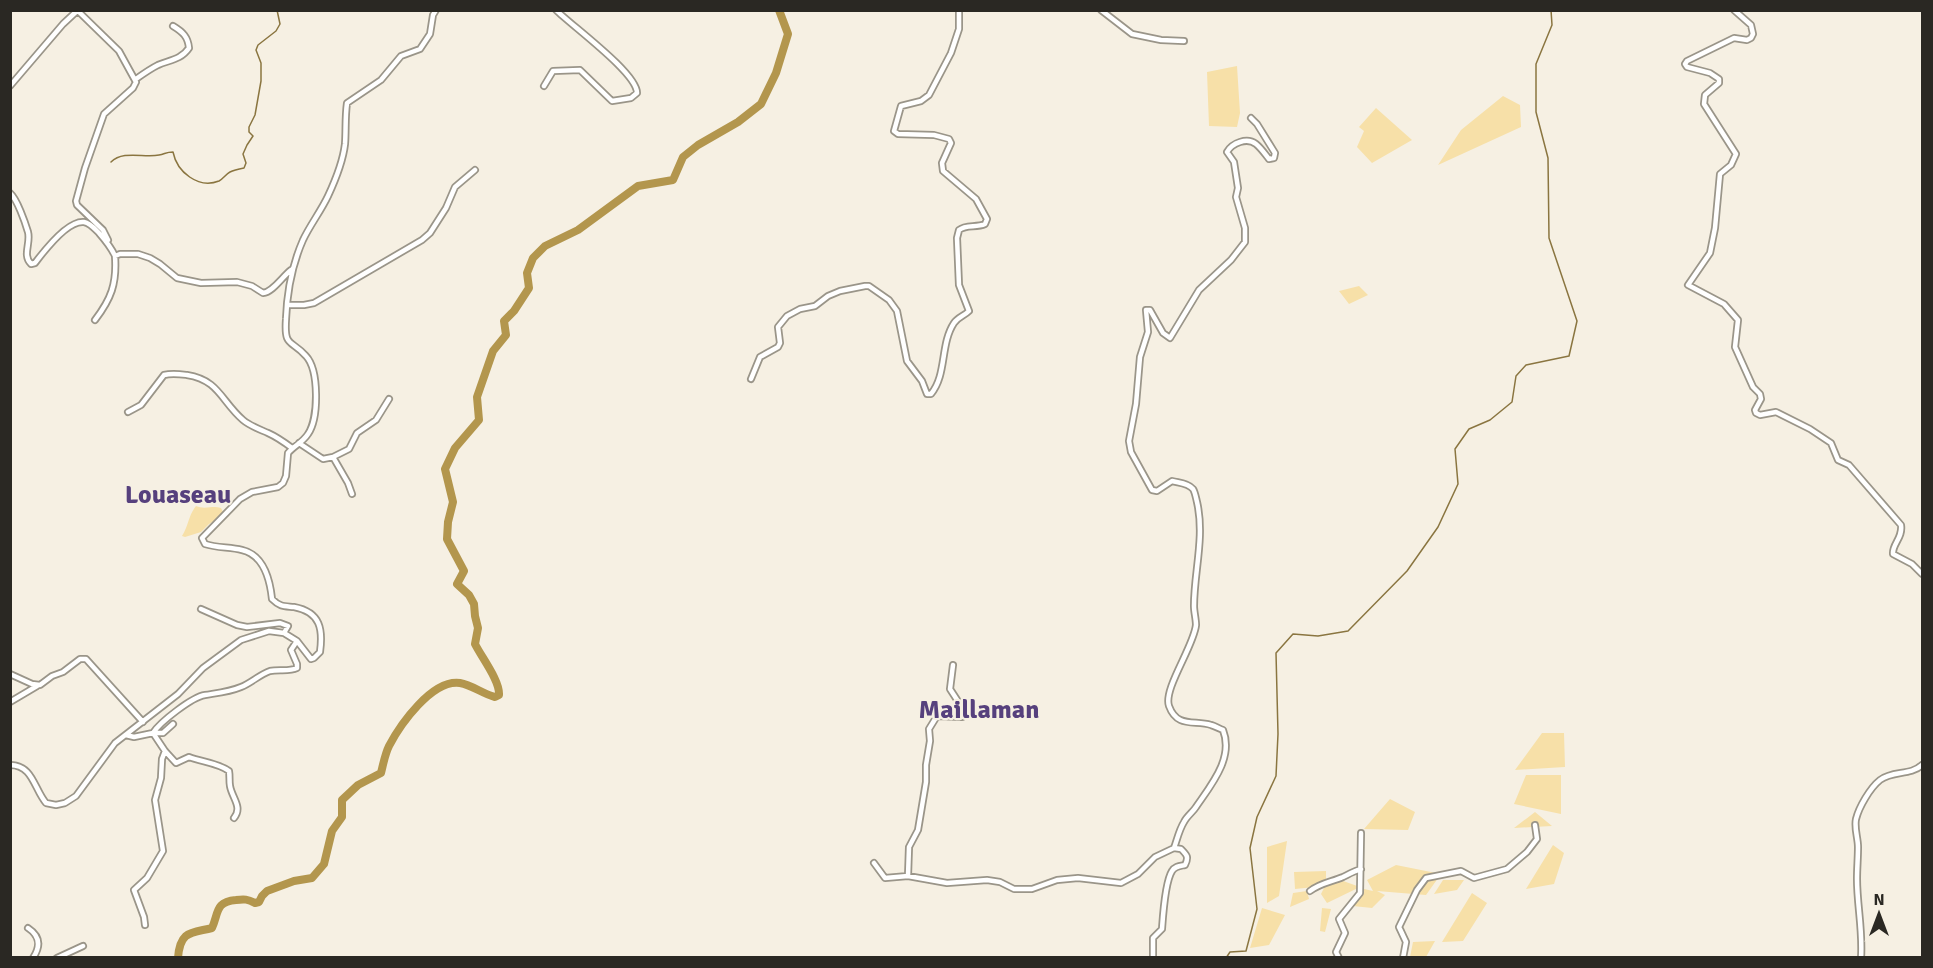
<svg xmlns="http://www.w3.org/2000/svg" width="1933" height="968" font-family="Signika,sans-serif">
  <rect width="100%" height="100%" fill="#f6f0e3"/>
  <path fill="#f7e0a8" d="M1237 66 1240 113 1237 127 1209 126 1207 72Z
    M1503 96 1520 105 1521 127 1438 165 1461 130Z
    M1376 108 1412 140 1372 163 1357 147 1364 131 1359 127Z
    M1359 286 1368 295 1349 304 1339 291Z
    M196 506C205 510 213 505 221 508L223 512 221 517 209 524 201 532 185 537 182 536C189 525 188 516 196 506Z
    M1542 733H1564L1565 767 1515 770Z
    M1526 775H1561V814L1514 804Z
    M1390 799 1415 812 1408 830 1364 829Z
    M1535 812 1552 826 1514 828Z
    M1287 841 1279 896 1267 903V847Z
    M1553 845 1564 853 1554 884 1526 889Z
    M1396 865 1441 874 1426 895 1377 891 1385 895 1372 908 1353 906 1364 889 1373 891 1367 880Z
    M1326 871V885L1332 877 1360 887 1327 903 1321 894 1325 886 1295 889 1294 872Z
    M1443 880H1464L1457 890 1434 894Z
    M1307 891 1309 899 1290 907 1293 893Z
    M1472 893 1487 903 1463 941 1442 942Z
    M1262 908 1285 915 1269 945 1250 948Z
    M1322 908 1331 909 1325 932 1320 931Z
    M1435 941 1426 957H1410L1413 942Z"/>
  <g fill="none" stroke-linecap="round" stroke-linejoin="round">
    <path stroke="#8a7540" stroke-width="1.5" d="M111 162C123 150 144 158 159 155 165 154 166 152 173 152 177 172 198 189 219 181 223 179 226 174 230 172 234 170 239 169 244 168L246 163 243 154 247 145 253 136 249 132V127L255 115 261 81V63L256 50 258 45 276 31 280 24 277 10
      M1226 958 1230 952 1246 951 1257 909 1250 848 1257 817 1276 776 1278 734 1276 653 1293 634 1318 636 1348 631 1407 571 1438 527 1458 484 1455 449 1469 429 1490 420 1512 402 1516 376 1526 365 1569 356 1577 321 1549 238 1548 158 1536 112V64L1552 25 1551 10"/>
    <path stroke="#b3964d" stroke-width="8" d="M178 958C180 930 192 933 212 928 219 912 215 902 236 900 244 899 248 899 255 903L259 902 262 896 267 891 294 881 312 878 324 864 332 831 342 817V800L358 785 381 773C383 765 385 754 389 746 400 725 432 679 460 683 472 685 483 694 495 697L499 695C500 681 482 658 475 644L478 628 475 616 474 604 469 595 457 584 464 571 447 539 448 522 453 502 445 469 455 448 479 420 477 397 493 351 506 335 504 321 514 311 529 288 527 273 533 258 545 246 578 230 638 186 673 180 683 157 698 145 738 122 761 104 776 73 788 34 779 10"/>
    <defs>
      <path id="minor" d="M1101 10 1132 34 1161 40 1184 41
        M1734 10 1751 25 1753 34 1751 38 1747 40 1734 38 1687 61 1685 64 1687 67 1710 73 1719 79V83L1705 95 1704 104 1736 154 1731 165 1720 174 1715 228 1710 253 1688 285 1724 304 1738 320 1735 347 1753 387 1760 394 1761 399 1755 410 1756 413 1760 415 1776 412 1810 429 1831 443 1838 460 1849 465 1901 525C1903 538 1892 544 1893 554L1912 564 1922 574
        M78 11 119 51 136 82 133 88 104 114 85 168 76 201 77 205 103 230 108 240
        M136 79C143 74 150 69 158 65 169 60 181 60 189 48 188 37 183 32 173 26
        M10 86 63 24 78 10
        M544 86 553 71 580 70 612 101 631 98 637 93C637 73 572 26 556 10
        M10 193C17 199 25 222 28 232 31 243 22 255 31 264L35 263C44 251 68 220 84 222 90 223 95 229 99 233 106 241 111 247 115 256L120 254H138L150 258 160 264 177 278 201 283 237 282 252 286 263 293C273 292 282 277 291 270
        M287 305H304L314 303 422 240 430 233 446 208 455 187 475 170
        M95 320C111 299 117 284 115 256
        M751 379 760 357 778 347 780 343 778 327 787 316 800 309 815 306 828 296 840 291 865 286H869L889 300 897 311 907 361 922 381 927 394H931C947 375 940 344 954 323 958 317 964 316 969 311L959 285 957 238 959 230C966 224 976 228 985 224L987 219 976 199 943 171 942 163 951 143 949 139 934 135 898 134 894 131 901 106 921 101 929 95 951 53 959 29V10
        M128 412 141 405 164 375C172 373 179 374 187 375 219 380 221 401 243 420 250 426 259 429 268 433 277 437 284 442 292 448
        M299 443 323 459 333 457 349 449 357 433 376 420 389 399
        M333 457 348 483 352 494
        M201 609 237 625 247 627 280 623 288 626 284 633
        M10 674 32 684 40 685 52 676 63 672 80 659H86L143 722
        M10 702 37 686
        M173 724 163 733H153L165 751 176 763 189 757C202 762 218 763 229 771 230 776 229 781 230 786 232 798 243 807 234 818
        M126 735 134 737 153 733C160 722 192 697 205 695 217 693 229 692 241 687 251 683 259 675 270 671 279 669 289 672 297 668V664L291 650 297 641
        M10 765C33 765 34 789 46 803L56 805 65 803 76 796 115 743 178 694 203 668 241 640 269 631 284 633 297 641 311 659 314 658 320 652C323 630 321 612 294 607 284 606 280 607 272 599 270 580 264 555 242 550 230 547 217 548 205 544L202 538 240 499 252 492 278 487 283 483 286 476 288 453C294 446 303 442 308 434 319 418 319 370 306 356 291 339 284 348 286 319 287 292 292 265 303 240 310 225 321 211 328 196 335 181 343 161 345 144 346 131 345 117 347 103L381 80 401 56 420 49 430 34 433 15 436 10
        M874 863 885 878 908 876 947 883 987 880 1000 882 1014 889H1032L1057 880 1078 878 1121 883 1138 874 1155 857 1174 848C1177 840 1179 830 1184 822 1187 816 1193 812 1196 807 1211 785 1234 758 1223 730 1220 729 1215 726 1211 725 1194 720 1177 728 1169 706 1163 689 1194 646 1196 625 1196 619 1194 612 1194 606 1194 572 1205 537 1197 502 1196 498 1195 492 1193 489 1188 483 1179 483 1172 481L1157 491 1152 490 1131 452 1129 441 1136 404 1140 357 1148 332 1146 310H1150L1163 333 1170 338 1199 290 1231 260 1245 242V228L1236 197 1238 188 1234 162 1227 152C1232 143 1247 137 1256 144 1261 148 1265 154 1269 159L1274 158 1275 153 1257 124 1251 118
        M908 876 909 847 918 830 926 782V765L930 741 929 729 937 716 962 717 963 709 950 689 953 665
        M1310 891C1320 883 1331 882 1343 877 1349 874 1354 871 1361 869
        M145 925 144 917 134 890 147 878 163 851 155 800 161 778 162 759 165 751
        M28 928C40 936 41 946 33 958
        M57 958 83 946
        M1153 958V938L1162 929C1163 915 1165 882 1172 871 1175 866 1180 866 1185 865 1189 857 1187 855 1181 849L1174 848
        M1339 958 1336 952 1345 933 1339 919 1360 893 1361 833
        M1403 958 1406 942 1399 927 1417 890 1426 878 1461 871 1474 878 1507 869 1527 852 1537 839 1535 825
        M1861 958C1863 931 1857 905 1857 879 1857 868 1858 858 1858 847 1858 838 1854 828 1856 819 1859 807 1870 788 1880 780 1893 770 1910 776 1922 765"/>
    </defs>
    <use href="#minor" stroke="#9a9589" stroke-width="8"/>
    <use href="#minor" stroke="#fff" stroke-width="4.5"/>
  </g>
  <g text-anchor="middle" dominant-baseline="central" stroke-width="4.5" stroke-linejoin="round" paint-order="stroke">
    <g font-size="26" font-weight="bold" fill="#56407d" stroke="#f6f0e3">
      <text x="178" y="495">Louaseau</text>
      <text x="979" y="710">Maillaman</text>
    </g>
  </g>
  <rect width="1933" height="968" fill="none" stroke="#2a2823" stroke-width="24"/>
  <g transform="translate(1879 914)" stroke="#f6f0e3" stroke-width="4.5" paint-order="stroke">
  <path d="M0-4.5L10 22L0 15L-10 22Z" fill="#2a2823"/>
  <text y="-9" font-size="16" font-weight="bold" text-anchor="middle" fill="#2a2823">N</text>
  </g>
</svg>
